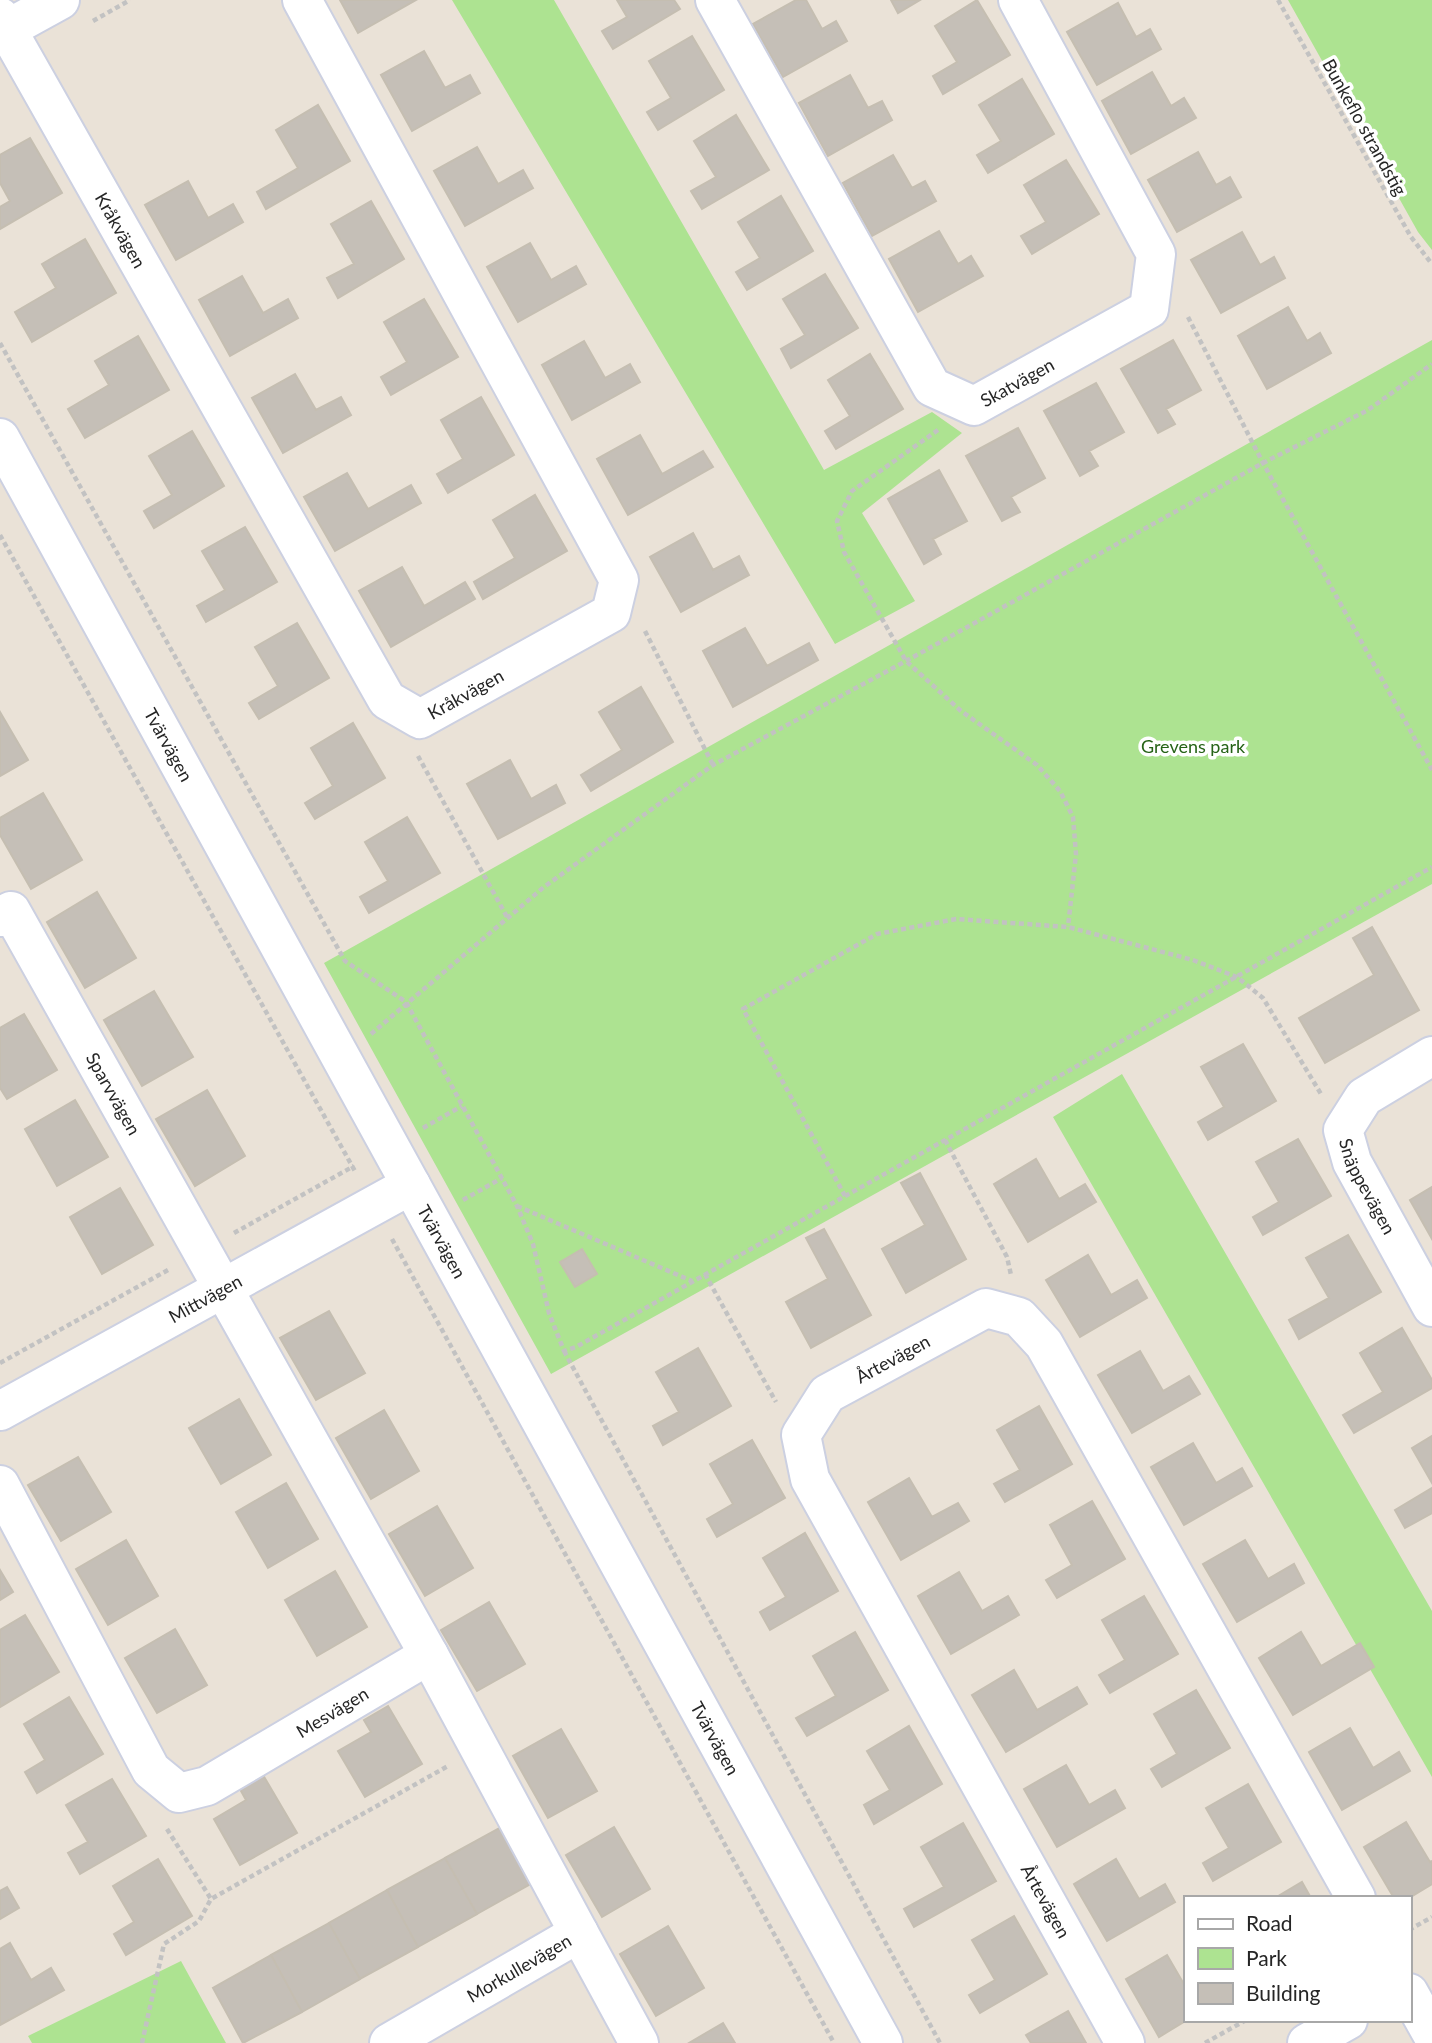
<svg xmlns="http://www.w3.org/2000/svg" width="1432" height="2043" font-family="Lato,sans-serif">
  <rect width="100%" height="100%" fill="#eae2d7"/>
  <path fill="#ade391" d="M452 0H554L824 470 932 412 962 433 862 513 915 601 835 644Z
    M1288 0H1432V250L1418 232Z
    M1432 340V884L551 1374 324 963Z
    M1122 1074 1432 1611V1777L1053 1117Z
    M181 1961 226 2043H32L28 2036Z"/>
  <path fill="#c5bfb7" stroke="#c5beb1" stroke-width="2" d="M340 0H416L358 33Z
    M617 0H674L680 9 613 49 602 31 627 17Z
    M796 0H806L822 29 836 21 847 41 783 77 753 24Z
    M891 0H920L898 13Z
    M977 0 1010 55 943 94 933 76 957 62 935 26Z
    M1118 3 1136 37 1150 29 1161 49 1097 85 1067 32Z
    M692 36 724 90 658 130 647 112 671 98 649 61Z
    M424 51 445 88 470 75 480 93 412 131 381 75Z
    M1152 72 1171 106 1184 98 1196 118 1131 154 1102 101Z
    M850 75 868 108 882 101 892 120 828 156 799 103Z
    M1022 79 1054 134 988 173 977 155 1001 141 979 105Z
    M318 105 350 161 266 209 257 192 298 168 276 130Z
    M736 115 769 170 702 209 691 191 716 177 694 141Z
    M30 138 62 193 0 229V207L10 201 0 183V155Z
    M477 147 498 184 523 170 533 188 465 226 434 171Z
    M1198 152 1216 185 1230 177 1241 197 1177 232 1148 180Z
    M893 155 912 188 925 181 936 201 872 236 843 183Z
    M1066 160 1099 214 1032 254 1021 236 1046 222 1024 185Z
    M188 181 208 218 233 204 243 222 176 260 145 205Z
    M781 196 813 251 747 290 736 272 760 258 738 222Z
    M371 201 404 259 338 298 327 278 354 264 331 224Z
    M939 231 958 264 971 256 983 276 918 312 889 259Z
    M1242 232 1260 265 1274 257 1285 278 1221 313 1191 260Z
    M85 239 116 293 32 342 15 312 56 288 42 264Z
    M530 243 551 280 576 266 586 284 518 322 487 267Z
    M825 274 858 328 791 368 781 349 805 335 783 299Z
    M242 276 263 313 288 299 298 318 230 356 199 300Z
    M424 299 458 357 391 395 381 377 407 362 384 322Z
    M1288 307 1307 341 1320 333 1331 353 1267 389 1238 336Z
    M138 336 169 390 85 438 68 409 109 385 95 361Z
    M1173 340 1201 390 1166 409 1175 424 1158 433 1121 369Z
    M584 341 605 378 630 364 640 382 572 420 542 365Z
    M870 354 903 409 836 449 825 431 850 416 828 380Z
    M295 374 316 410 341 397 351 415 283 453 252 398Z
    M1096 383 1124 432 1089 451 1098 466 1080 476 1044 411Z
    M481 397 514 455 448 493 437 474 463 459 441 420Z
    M1018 428 1045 478 1011 497 1020 512 1002 521 966 456Z
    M192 431 224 486 154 528 144 511 172 495 149 456Z
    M640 435 662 474 703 451 713 467 628 515 597 459Z
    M939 470 967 521 933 539 941 554 924 564 888 499Z
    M347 473 368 509 411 485 421 503 335 551 304 497Z
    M535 495 567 551 483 599 474 582 515 558 493 520Z
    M245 527 277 582 206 622 197 606 225 590 202 551Z
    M693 533 713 570 739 556 749 575 681 612 650 557Z
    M402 567 424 606 465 582 475 599 391 647 359 591Z
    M297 623 329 678 259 719 249 703 278 686 255 647Z
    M745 628 767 666 809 643 818 660 733 707 703 651Z
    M641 687 673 742 591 791 581 775 622 750 599 712Z
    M0 712 28 760 0 776Z
    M353 723 385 778 315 819 305 803 333 786 311 748Z
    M510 760 531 799 556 785 565 803 498 839 467 784Z
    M43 793 82 860 31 889 0 835V818Z
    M407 817 440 873 369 913 360 897 388 881 365 842Z
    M97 892 136 958 85 988 47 922Z
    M1372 927 1419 1010 1325 1063 1299 1018 1374 975 1353 938Z
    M154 991 193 1057 142 1086 104 1020Z
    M24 1014 57 1070 7 1099 0 1088V1028Z
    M1243 1044 1276 1101 1208 1140 1198 1122 1224 1107 1201 1067Z
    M207 1090 245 1156 195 1186 156 1119Z
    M75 1100 108 1157 57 1186 25 1129Z
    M1298 1139 1331 1196 1263 1235 1253 1217 1279 1202 1256 1162Z
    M1036 1159 1059 1199 1085 1184 1096 1202 1028 1242 994 1184Z
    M920 1173 966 1259 906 1293 882 1249 925 1225 901 1183Z
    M1432 1187V1239L1410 1200Z
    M120 1188 153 1245 102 1274 70 1217Z
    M824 1229 871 1315 811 1348 786 1302 828 1279 806 1238Z
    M1348 1235 1381 1292 1299 1339 1289 1320 1329 1298 1306 1258Z
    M582 1249 597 1274 575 1287 560 1262Z
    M1088 1255 1111 1295 1137 1280 1147 1298 1080 1337 1046 1280Z
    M329 1311 365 1373 316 1400 280 1338Z
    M1402 1328 1432 1380V1388L1354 1433 1343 1415 1383 1392 1360 1353Z
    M698 1348 731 1406 663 1445 653 1426 679 1412 656 1372Z
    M1140 1351 1163 1391 1189 1376 1200 1394 1132 1433 1098 1375Z
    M239 1399 271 1455 221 1484 189 1428Z
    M1039 1406 1072 1464 1005 1502 994 1484 1020 1470 997 1430Z
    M384 1410 419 1471 371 1499 336 1438Z
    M1432 1436V1483L1412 1448Z
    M752 1440 785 1498 717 1537 707 1519 733 1504 710 1464Z
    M1193 1443 1216 1483 1242 1468 1252 1486 1184 1525 1151 1467Z
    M78 1457 111 1512 61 1541 28 1485Z
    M909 1478 932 1517 958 1503 969 1521 901 1560 868 1502Z
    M286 1483 318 1539 268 1568 236 1512Z
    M1432 1488V1513L1405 1528 1395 1510Z
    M1092 1501 1125 1559 1057 1598 1046 1580 1072 1565 1050 1525Z
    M437 1506 473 1568 425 1596 389 1534Z
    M805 1533 838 1591 770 1630 760 1612 786 1597 763 1558Z
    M126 1540 158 1596 108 1625 76 1569Z
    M1245 1540 1268 1579 1294 1564 1304 1583 1237 1622 1203 1564Z
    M0 1570 13 1592 0 1600Z
    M335 1571 367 1627 317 1656 285 1600Z
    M959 1572 982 1611 1008 1596 1019 1615 951 1654 918 1596Z
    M1144 1596 1178 1654 1110 1693 1099 1675 1125 1660 1102 1620Z
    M489 1602 525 1664 477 1691 441 1630Z
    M25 1615 59 1672 0 1707V1630Z
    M175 1629 207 1685 157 1713 125 1658Z
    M855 1632 888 1690 807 1736 796 1718 836 1696 813 1656Z
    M1301 1632 1321 1666 1360 1643 1374 1667 1293 1715 1259 1658Z
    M1014 1670 1037 1710 1077 1687 1087 1704 1006 1752 972 1695Z
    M1196 1690 1230 1748 1162 1787 1151 1769 1177 1754 1154 1714Z
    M69 1697 103 1754 37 1793 25 1772 45 1760 24 1724Z
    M388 1706 422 1764 365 1797 338 1751 371 1732 364 1720Z
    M909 1726 942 1784 874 1824 864 1805 890 1790 867 1751Z
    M1350 1728 1373 1768 1399 1752 1410 1771 1342 1810 1309 1752Z
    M561 1729 597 1791 548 1818 513 1756Z
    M1066 1765 1089 1805 1115 1790 1125 1808 1057 1847 1024 1789Z
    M263 1775 297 1833 240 1865 214 1819 246 1800 240 1789Z
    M112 1779 146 1836 80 1874 68 1853 88 1842 66 1805Z
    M1248 1784 1281 1842 1213 1881 1203 1863 1229 1848 1206 1808Z
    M1406 1822 1430 1862 1432 1861V1884L1409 1898H1394L1364 1847Z
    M963 1823 996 1881 914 1927 904 1909 944 1887 921 1847Z
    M503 1826 534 1882 477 1914 445 1858Z
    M614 1827 650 1889 602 1917 566 1855Z
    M445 1858 477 1914 418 1947 387 1890Z
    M158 1859 192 1916 126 1955 114 1934 134 1922 113 1886Z
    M1116 1859 1139 1899 1165 1884 1175 1902 1107 1941 1074 1884Z
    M1302 1882 1311 1898H1275Z
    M7 1887 19 1908 0 1919V1891Z
    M387 1890 418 1947 360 1979 329 1923Z
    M1014 1916 1047 1974 980 2013 969 1995 995 1980 972 1940Z
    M329 1923 360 1979 302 2012 271 1955Z
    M668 1926 704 1988 656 2016 620 1954Z
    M10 1943 31 1980 51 1968 64 1990 0 2025V1949Z
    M271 1955 302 2012 243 2043 213 1988Z
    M1167 1955 1185 1986V2020H1187L1159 2037 1126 1979Z
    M1068 2011 1086 2043H1031L1026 2035Z
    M723 2023 735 2043H689Z"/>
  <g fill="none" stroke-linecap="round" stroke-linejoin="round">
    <defs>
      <g id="minor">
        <path id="s1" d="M715 0 932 387 974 406 1149 309 1156 254 1018 0"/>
        <path id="s2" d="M0 17 387 700 420 719 611 613 619 580 302 0"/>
        <path d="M0 33 60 0"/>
        <path id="s3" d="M0 438 883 2043"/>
        <path id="s4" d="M0 917 11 911 429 1655 207 1786 179 1793 151 1770 0 1485"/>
        <path id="s5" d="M1432 1056 1364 1097 1343 1130 1352 1162 1432 1307"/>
        <path id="s6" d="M0 1411 411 1185"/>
        <path d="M429 1655 579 1933"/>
        <path d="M1409 1993 1432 2034"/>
        <path id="s7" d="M389 2043 579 1933 639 2043"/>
        <path id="s8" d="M1125 2043 810 1479 801 1435 827 1394 986 1308 1019 1317 1044 1344 1356 1898"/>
        <path d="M1307 2043 1348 2020"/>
      </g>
    </defs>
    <use href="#minor" stroke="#ccd0e1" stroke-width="42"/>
    <path stroke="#c2c2c2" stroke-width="4.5" stroke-dasharray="5 3.5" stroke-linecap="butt" d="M1278 0 1411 237 1432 264
      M93 21 130 0
      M1188 317 1263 463 1432 770
      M0 343 345 961 406 1002 517 1206 533 1244 549 1313 564 1351 576 1347 1432 867
      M938 430 852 491 837 521 844 552 906 661 961 711 1037 765 1060 791 1073 817 1076 854 1068 927
      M0 535 356 1173
      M645 631 713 765
      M418 756 507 917
      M371 1034 544 887 713 765 906 661 1263 463 1368 410 1432 364
      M423 1128 462 1106
      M945 1140 1007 1257 1011 1275
      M845 1196 743 1009 877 934 956 919 1068 927 1193 960 1237 977 1263 998 1321 1094
      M463 1200 502 1178
      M517 1206 692 1281
      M234 1233 354 1166
      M392 1239 834 2043
      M705 1274 776 1402
      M564 1351 940 2043
      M0 1363 168 1270
      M167 1829 211 1899
      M1409 1930 1432 1917
      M142 2043 164 1944 199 1921 211 1899 448 1766
      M1205 2043 1246 2020"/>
    <use href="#minor" stroke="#fff" stroke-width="38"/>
  </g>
  <g text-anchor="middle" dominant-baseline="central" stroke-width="7" stroke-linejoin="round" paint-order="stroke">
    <g font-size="18" fill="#262626" stroke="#fff">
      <text transform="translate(1365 127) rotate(61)">Bunkeflo strandstig</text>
      <text stroke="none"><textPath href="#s2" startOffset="245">Kråkvägen</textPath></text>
      <text stroke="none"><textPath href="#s1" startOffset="539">Skatvägen</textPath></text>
      <text stroke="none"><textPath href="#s2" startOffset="875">Kråkvägen</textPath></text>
      <text stroke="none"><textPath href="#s3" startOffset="350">Tvärvägen</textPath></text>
      <text stroke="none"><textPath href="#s4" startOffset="222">Sparvvägen</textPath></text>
      <text stroke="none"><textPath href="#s5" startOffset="180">Snäppevägen</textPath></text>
      <text stroke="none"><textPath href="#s3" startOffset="917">Tvärvägen</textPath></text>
      <text stroke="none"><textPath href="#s6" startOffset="234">Mittvägen</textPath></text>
      <text stroke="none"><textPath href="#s8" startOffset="814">Årtevägen</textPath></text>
      <text transform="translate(332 1712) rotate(-31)">Mesvägen</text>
      <text stroke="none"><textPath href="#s3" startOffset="1484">Tvärvägen</textPath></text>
      <text transform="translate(1046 1901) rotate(61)">Årtevägen</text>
      <text stroke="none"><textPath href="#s7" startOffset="150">Morkullevägen</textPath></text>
    </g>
    <g font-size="18" fill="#266317" stroke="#fff">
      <text x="1193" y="746">Grevens park</text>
    </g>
  </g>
  <rect x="1184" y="1896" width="228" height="126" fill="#ffffff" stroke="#a8a8a8" stroke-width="2"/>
  <rect x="1198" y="1919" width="35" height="10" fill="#ffffff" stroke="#a8a8a8" stroke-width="2"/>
  <text x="1246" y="1931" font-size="21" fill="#262626">Road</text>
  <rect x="1198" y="1948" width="35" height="21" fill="#ade391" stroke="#a8a8a8" stroke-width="2"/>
  <text x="1246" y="1966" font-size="21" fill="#262626">Park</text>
  <rect x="1198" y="1983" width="35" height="21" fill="#c5bfb7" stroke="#a8a8a8" stroke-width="2"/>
  <text x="1246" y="2001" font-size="21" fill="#262626">Building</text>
</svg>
